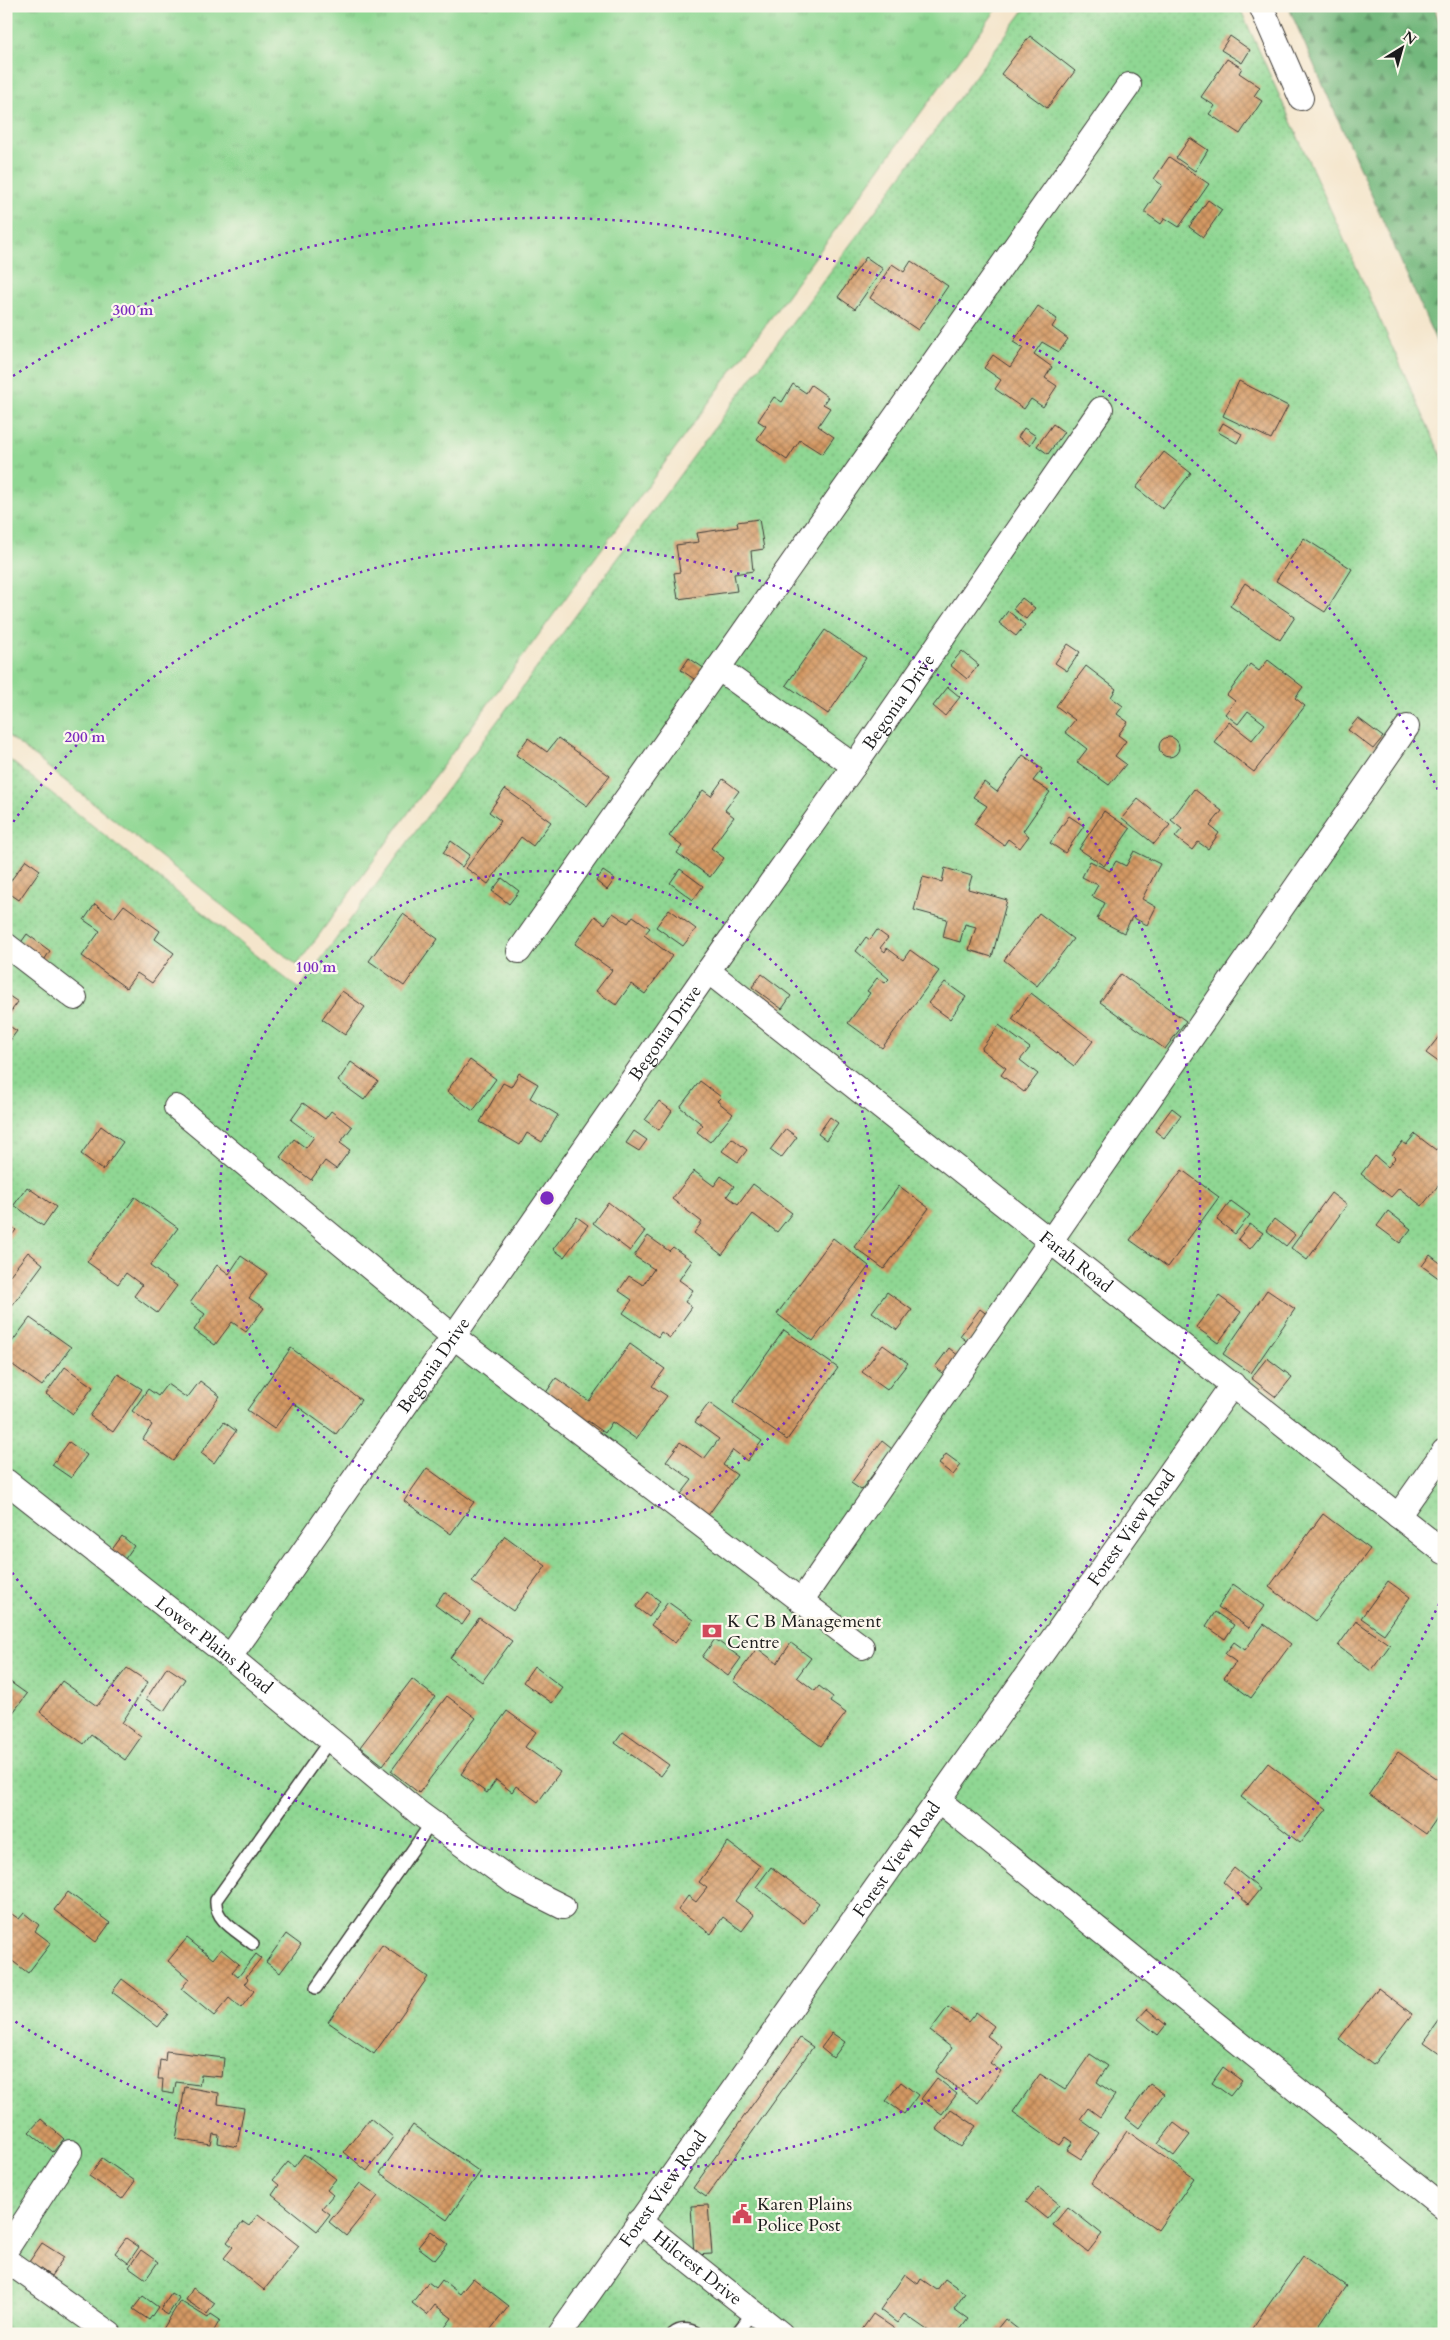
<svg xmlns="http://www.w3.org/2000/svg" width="1450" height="2340" font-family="Cardo,serif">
  <defs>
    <pattern id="grass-tufts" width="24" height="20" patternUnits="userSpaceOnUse" patternTransform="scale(1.25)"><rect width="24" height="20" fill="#8fd793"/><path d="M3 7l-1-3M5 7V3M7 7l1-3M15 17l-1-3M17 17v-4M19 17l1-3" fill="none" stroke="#7bb87e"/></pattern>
    <pattern id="forest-firs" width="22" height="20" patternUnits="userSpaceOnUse" patternTransform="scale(1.25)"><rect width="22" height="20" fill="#73b87d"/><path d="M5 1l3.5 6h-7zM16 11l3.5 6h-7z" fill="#5e9566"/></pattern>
    <pattern id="garden-dots" width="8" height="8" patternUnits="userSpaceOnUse" patternTransform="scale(1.25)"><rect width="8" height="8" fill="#8fd793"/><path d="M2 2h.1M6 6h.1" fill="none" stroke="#7bb87e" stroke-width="1.8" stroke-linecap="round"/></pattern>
    <pattern id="building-cross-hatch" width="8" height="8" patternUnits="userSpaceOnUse" patternTransform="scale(1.25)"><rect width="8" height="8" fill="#d49963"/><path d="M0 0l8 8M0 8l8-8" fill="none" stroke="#ab7c51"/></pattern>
  </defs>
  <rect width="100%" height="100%" fill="#fbf7ec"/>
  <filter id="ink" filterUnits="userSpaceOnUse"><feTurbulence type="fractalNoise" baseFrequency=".02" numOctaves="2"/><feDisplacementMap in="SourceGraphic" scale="10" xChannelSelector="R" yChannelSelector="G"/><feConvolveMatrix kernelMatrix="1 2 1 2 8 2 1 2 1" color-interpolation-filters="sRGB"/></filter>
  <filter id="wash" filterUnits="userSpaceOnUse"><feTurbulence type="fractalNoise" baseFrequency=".0096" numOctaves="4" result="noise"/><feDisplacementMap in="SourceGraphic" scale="20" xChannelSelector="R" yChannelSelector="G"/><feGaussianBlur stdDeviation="1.12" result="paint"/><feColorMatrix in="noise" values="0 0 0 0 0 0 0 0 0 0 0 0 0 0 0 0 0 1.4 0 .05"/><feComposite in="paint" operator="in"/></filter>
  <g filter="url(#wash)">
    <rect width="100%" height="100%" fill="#f4e5cb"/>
    <path fill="url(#grass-tufts)" stroke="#567a58" d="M6 6H999L297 965 6 734Z"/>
    <path fill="url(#forest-firs)" stroke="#486a4c" d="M1288 6H1434L1444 39V359Z"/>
    <path fill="url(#garden-dots)" stroke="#567a58" d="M1027 6H1239L1444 462V2334H6V757L299 989Z"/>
    <g id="blocks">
      <path fill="url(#building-cross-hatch)" d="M1030 36 1075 71 1047 108 1001 74Z
        M1230 36 1250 50 1242 63 1221 50Z
        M1227 59 1242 68 1239 73 1260 87 1254 96 1262 101 1240 134 1209 114 1215 106 1201 97Z
        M1190 138 1208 150 1195 171 1176 158Z
        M1169 157 1209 184 1179 227 1165 218 1161 224 1144 212 1162 185 1154 179Z
        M1208 200 1222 210 1203 237 1189 227Z
        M866 257 883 269 855 309 838 297Z
        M911 261 948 286 918 330 870 298 892 264 904 272Z
        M1038 306 1057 319 1052 327 1068 339 1059 352 1042 342 1034 354 1052 367 1045 378 1057 386 1043 407 1031 399 1024 409 995 389 1001 380 984 368 993 355 1010 367 1023 348 1013 342Z
        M1239 381 1288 406 1271 439 1223 416Z
        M793 384 806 393 811 385 828 397 823 404 830 408 818 426 834 437 822 454 800 440 787 460 757 439 766 426 758 421 774 397 782 402Z
        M1223 423 1242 434 1237 443 1218 432Z
        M1053 424 1064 432 1048 454 1037 446Z
        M1024 428 1036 436 1030 445 1018 437Z
        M1164 452 1191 473 1163 509 1136 488Z
        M759 519 764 549 751 551 753 571 734 574 737 591 678 599 674 573 680 572 676 545 699 542 697 533 738 527 737 522Z
        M1304 538 1352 569 1325 612 1276 581Z
        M1245 583 1295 617 1280 640 1230 606Z
        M1022 598 1035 608 1026 619 1013 609Z
        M1008 611 1025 625 1016 636 999 623Z
        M825 630 866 658 828 714 786 685Z
        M1068 644 1080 652 1067 671 1055 663Z
        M962 651 979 665 967 679 950 665Z
        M689 658 705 669 697 681 681 670Z
        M1268 660 1303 687 1295 698 1305 706 1254 772 1214 742 1229 722 1252 740 1265 724 1248 711 1238 724 1225 714 1235 701 1227 695 1250 664 1259 671Z
        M1086 666 1116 689 1111 697 1123 706 1117 714 1128 722 1118 735 1126 741 1115 756 1126 764 1109 785 1077 762 1087 749 1065 732 1075 720 1056 706Z
        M948 687 960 697 945 716 933 706Z
        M1358 718 1383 737 1373 749 1348 730Z
        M1159 747a10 10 0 1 1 20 0a10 10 0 1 1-20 0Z
        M528 738 547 752 558 738 610 776 587 806 516 755Z
        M1023 755 1042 769 1033 781 1050 792 1023 831 1029 836 1020 848 1008 839 1004 845 974 824 987 806 973 797 984 782 997 792Z
        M723 779 739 791 725 810 734 817 711 848 724 858 710 877 677 853 682 846 669 836 703 790 711 796Z
        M505 789 551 822 533 846 521 837 488 884 466 868 501 821 489 812Z
        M1194 789 1222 811 1210 826 1219 833 1208 849 1198 842 1192 850 1175 837 1182 829 1171 820Z
        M1138 799 1170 825 1154 844 1122 818Z
        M1104 811 1130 829 1104 866 1079 849Z
        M1069 816 1084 826 1065 853 1050 843Z
        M451 841 470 855 462 867 443 853Z
        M1134 851 1160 864 1142 899 1156 907 1147 925 1132 917 1124 933 1097 919 1105 903 1092 896 1098 885 1082 877 1090 861 1110 871 1116 861 1126 866Z
        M26 860 40 870 19 900 6 891V887Z
        M945 868 972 876 968 889 1007 900 992 957 969 950 976 927 965 924 960 942 943 937 947 919 914 910 923 877 942 882Z
        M680 869 703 886 693 900 670 883Z
        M603 871 615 879 607 890 596 881Z
        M502 878 519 891 509 904 492 891Z
        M95 904 114 918 124 905 160 931 155 939 174 953 152 983 137 973 126 988 82 956 100 931 84 920Z
        M669 909 696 929 683 946 656 927Z
        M613 913 628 923 633 916 650 928 644 935 672 956 645 994 631 984 616 1005 596 991 612 970 575 944 595 916 605 924Z
        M1039 913 1073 939 1037 986 1004 960Z
        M403 914 438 939 404 986 369 961Z
        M877 930 888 938 880 948 885 952 887 948 903 960 910 950 939 971 882 1048 848 1023 870 993 867 991 877 978 885 983 889 979 856 951 866 937 870 940Z
        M27 934 50 951 41 965 17 948Z
        M762 974 791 996 782 1009 752 987Z
        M1121 974 1186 1021 1165 1049 1100 1002Z
        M945 982 966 997 950 1019 928 1003Z
        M342 991 365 1007 345 1035 322 1019Z
        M1031 993 1093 1041 1074 1066 1012 1019Z
        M6 994 18 1002 6 1018Z
        M6 1024 17 1031 6 1046Z
        M999 1025 1030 1048 1020 1060 1038 1074 1024 1092 1001 1075 1006 1068 981 1049Z
        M1444 1030V1066L1426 1053Z
        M470 1060 496 1079 473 1111 447 1091Z
        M351 1062 378 1081 364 1100 338 1081Z
        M519 1073 538 1084 530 1098 558 1115 542 1142 527 1133 520 1145 480 1122 503 1083 511 1087Z
        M700 1081 721 1097 717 1101 733 1114 710 1142 697 1132 703 1125 680 1107Z
        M659 1101 672 1111 659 1130 645 1120Z
        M303 1103 325 1119 331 1111 352 1127 340 1143 350 1150 336 1169 325 1161 311 1180 280 1157 294 1139 306 1148 314 1137 291 1120Z
        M1172 1108 1181 1115 1164 1138 1155 1131Z
        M830 1117 838 1123 826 1140 818 1134Z
        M101 1126 123 1142 103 1170 81 1154Z
        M786 1129 797 1137 781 1158 770 1150Z
        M634 1131 647 1140 639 1151 626 1143Z
        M1415 1134 1436 1150 1442 1141 1444 1142V1178L1422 1206 1399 1188 1391 1197 1361 1174 1375 1156 1388 1167 1395 1158 1392 1155 1402 1142 1406 1145Z
        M732 1138 747 1150 738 1162 722 1151Z
        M1182 1170 1219 1197 1168 1267 1130 1240Z
        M694 1171 714 1186 721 1176 734 1186 727 1196 738 1204 753 1184 792 1213 777 1232 753 1214 722 1255 694 1233 702 1222 672 1199Z
        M899 1186 929 1208 884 1269 854 1247Z
        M27 1187 56 1207 43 1226 14 1205Z
        M1331 1193 1347 1205 1307 1260 1291 1248Z
        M135 1197 178 1228 150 1266 177 1286 157 1313 134 1296 142 1285 126 1273 118 1284 87 1262Z
        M1231 1201 1250 1215 1235 1234 1217 1220Z
        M608 1202 645 1231 630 1251 593 1223Z
        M1388 1211 1411 1229 1400 1243 1377 1226Z
        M577 1217 588 1225 564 1257 553 1249Z
        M1274 1219 1295 1235 1286 1246 1266 1230Z
        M6 1221 16 1230 6 1242Z
        M1250 1224 1263 1233 1250 1249 1238 1239Z
        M648 1236 669 1251 673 1247 692 1261 679 1280 693 1290 685 1302 692 1307 670 1338 661 1332 658 1337 623 1313 632 1300 619 1291 629 1276 643 1285 654 1269 634 1256Z
        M833 1238 869 1266 813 1341 777 1314Z
        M28 1252 43 1264 8 1311 6 1309V1272L10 1275Z
        M1430 1255 1444 1266V1282L1422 1266Z
        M241 1256 267 1274 249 1298 264 1308 246 1332 232 1322 215 1345 194 1330 205 1314 190 1303 217 1265 229 1274Z
        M1267 1290 1295 1309 1251 1373 1223 1354Z
        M887 1292 912 1310 897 1330 872 1312Z
        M1219 1296 1241 1312 1218 1343 1196 1327Z
        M980 1309 989 1316 969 1343 960 1336Z
        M30 1318 71 1347 42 1386 6 1360V1350Z
        M784 1330 838 1368 787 1440 733 1402Z
        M630 1344 665 1369 652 1386 667 1396 636 1439 612 1422 605 1433 588 1421 584 1426 543 1397 556 1378 589 1401Z
        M883 1345 908 1363 887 1390 862 1372Z
        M291 1348 361 1400 336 1434 293 1403 274 1429 247 1410Z
        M949 1348 960 1357 947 1376 935 1367Z
        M1267 1358 1292 1377 1276 1397 1251 1378Z
        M65 1367 93 1387 73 1414 46 1394Z
        M118 1374 142 1389 113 1432 90 1416Z
        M200 1381 220 1396 173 1461 143 1439 152 1425 132 1411 148 1389 158 1396 167 1384 187 1398Z
        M709 1403 762 1441 747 1461 733 1450 723 1465 737 1475 706 1518 678 1498 692 1480 666 1461 680 1442 704 1459 719 1439 695 1422Z
        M224 1422 236 1431 214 1463 201 1453Z
        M882 1441 892 1449 861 1490 851 1483Z
        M69 1442 87 1455 71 1478 52 1465Z
        M946 1454 961 1465 953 1475 939 1464Z
        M427 1468 474 1502 451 1534 404 1501Z
        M1323 1514 1370 1549 1316 1621 1269 1587Z
        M122 1536 134 1546 118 1569 105 1559Z
        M505 1536 546 1566 513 1611 472 1582Z
        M1388 1581 1410 1597 1384 1634 1361 1618Z
        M1233 1584 1264 1606 1249 1628 1218 1607Z
        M444 1592 471 1612 462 1625 435 1605Z
        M648 1592 660 1601 649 1617 636 1607Z
        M668 1602 693 1620 675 1643 651 1625Z
        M1215 1612 1234 1625 1225 1639 1206 1626Z
        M479 1618 512 1641 482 1682 450 1658Z
        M1356 1621 1390 1645 1371 1671 1338 1646Z
        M1264 1624 1291 1644 1251 1698 1224 1678 1236 1662 1225 1654 1234 1642 1245 1650Z
        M715 1639 741 1658 728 1676 702 1657Z
        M791 1643 811 1658 797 1677 815 1691 819 1686 833 1697 830 1702 846 1713 821 1746 733 1681 757 1648 777 1663Z
        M534 1666 563 1688 552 1703 523 1682Z
        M167 1667 185 1679 164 1711 146 1699Z
        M127 1668 148 1682 122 1723 141 1737 125 1760 91 1735 84 1744 40 1712 62 1681 97 1706Z
        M6 1679 27 1694 6 1722Z
        M412 1679 435 1697 383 1765 360 1747Z
        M447 1696 476 1718 419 1793 391 1771Z
        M507 1711 536 1732 525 1747 560 1772 538 1802 516 1786 512 1792 496 1780 487 1793 461 1774Z
        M623 1732 669 1765 661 1776 615 1743Z
        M1398 1752 1444 1784V1808L1426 1834 1369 1794Z
        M1268 1763 1327 1809 1300 1843 1241 1797Z
        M728 1842 760 1866 735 1901 754 1915 742 1931 723 1917 711 1934 678 1910 688 1896 696 1902 707 1888 699 1882Z
        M771 1867 819 1903 804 1923 756 1887Z
        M1234 1868 1260 1889 1248 1904 1223 1882Z
        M68 1892 110 1923 96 1942 54 1910Z
        M6 1910 19 1919 24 1913 39 1925 35 1931 51 1943 28 1973 6 1956Z
        M286 1934 301 1945 280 1973 266 1962Z
        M187 1938 213 1959 221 1949 239 1964 232 1972 238 1977 256 1954 261 1958 246 1977 248 1979 245 1983 254 1991 241 2008 229 1998 214 2016 181 1989 189 1979 168 1961Z
        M382 1945 428 1977 374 2054 328 2022Z
        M122 1979 168 2014 158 2027 112 1992Z
        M1378 1988 1412 2014 1373 2065 1339 2039Z
        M948 2007 968 2022 976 2012 994 2026 987 2036 1002 2047 990 2063 1001 2071 978 2103 935 2072 952 2048 930 2031Z
        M1147 2009 1166 2025 1158 2035 1138 2019Z
        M1444 2014V2056L1424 2042Z
        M832 2033 845 2042 833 2058 821 2048Z
        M800 2038 813 2047 706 2197 693 2188Z
        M166 2051 224 2058 222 2077 201 2075 199 2085 176 2082 174 2094 162 2092 163 2079H158L160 2060 165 2061Z
        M1090 2054 1108 2066 1097 2082 1115 2095 1100 2117 1088 2108 1080 2119 1099 2133 1081 2159 1067 2150 1073 2142 1066 2137 1060 2145 1013 2112 1040 2074 1065 2090Z
        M1223 2067 1242 2081 1230 2096 1212 2083Z
        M937 2078 957 2094 942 2114 921 2099Z
        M901 2082 918 2095 904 2114 886 2101Z
        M1150 2084 1164 2094 1139 2128 1126 2118Z
        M185 2087 219 2093 218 2104 244 2108 237 2147 218 2143 219 2135 213 2134 211 2145 176 2139Z
        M951 2109 976 2126 961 2147 936 2129Z
        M370 2118 393 2137 367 2171 344 2152Z
        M41 2119 64 2139 53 2152 29 2132Z
        M1174 2123 1190 2135 1174 2156 1158 2144Z
        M413 2125 480 2172 447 2220 380 2173Z
        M1127 2131 1194 2178 1158 2230 1091 2183Z
        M304 2154 336 2179 327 2190 333 2195 322 2208 330 2214 317 2231 272 2195 279 2185 273 2180 288 2162 294 2167Z
        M102 2158 135 2181 122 2199 89 2176Z
        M360 2183 378 2196 346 2236 329 2222Z
        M1038 2187 1059 2204 1047 2219 1026 2202Z
        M708 2205 712 2254 694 2255 691 2206Z
        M1068 2207 1102 2234 1088 2252 1053 2225Z
        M258 2214 299 2246 264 2290 224 2258 233 2247 227 2242 243 2222 249 2226Z
        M431 2231 448 2244 435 2260 418 2247Z
        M126 2238 139 2247 128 2263 115 2253Z
        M42 2243 64 2257 51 2276 29 2262Z
        M141 2250 158 2262 146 2279 129 2267Z
        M1303 2256 1346 2286 1313 2334H1248Z
        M905 2274 918 2284 921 2279 937 2290 945 2279 965 2293 954 2309 968 2319 957 2334H933L904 2314 897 2323 880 2310Z
        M473 2278 509 2306 487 2334H440L452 2318 435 2305 427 2315 412 2303 428 2282 436 2288 442 2280 460 2294Z
        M193 2288 215 2303 207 2314 186 2300Z
        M171 2293 179 2298 168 2315 160 2310Z
        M143 2296 158 2307 149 2320 133 2309Z
        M180 2301 208 2318 211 2314 220 2320 212 2334H160Z
        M873 2314 895 2329 891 2334H859Z
        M1005 2319 1024 2334H993Z"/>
    </g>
  </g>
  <g filter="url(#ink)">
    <use href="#blocks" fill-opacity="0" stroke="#3c3a36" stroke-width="1"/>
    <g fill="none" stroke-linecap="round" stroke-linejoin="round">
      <defs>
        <path id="lane" d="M253 1944C239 1932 214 1921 216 1900L330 1740
          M316 1988 432 1822
          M673 2334C681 2327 690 2329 699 2334
          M736 2334 753 2312"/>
        <g id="street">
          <path d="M1261 6 1301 98"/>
          <path d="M718 668 854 766"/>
          <path d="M6 945 75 998"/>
          <path d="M519 951 1129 85"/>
          <path id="s1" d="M708 971 1444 1552"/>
          <path d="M176 1107 454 1337 862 1647"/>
          <path id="s2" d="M6 1481 230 1657 419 1813 515 1883 563 1907"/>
          <path d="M1398 1516 1444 1451"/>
          <path d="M801 1601 1407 727"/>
          <path id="s3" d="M230 1657 708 971 854 766 1101 409"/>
          <path d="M938 1800 1444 2208"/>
          <path id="s4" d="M639 2221 781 2334"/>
          <path d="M6 2250 70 2152"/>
          <path d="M6 2260 110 2334"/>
          <path id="s5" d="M560 2334 1233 1384"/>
        </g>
      </defs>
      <use href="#lane" stroke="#3c3a36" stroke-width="14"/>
      <use href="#street" stroke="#3c3a36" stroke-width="26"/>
      <use href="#lane" stroke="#fff" stroke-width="11"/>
      <use href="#street" stroke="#fff" stroke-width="24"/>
    </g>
  </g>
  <g fill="none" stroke="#7b2cbf" stroke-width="2.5" stroke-dasharray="2.5 5">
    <circle cx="547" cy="1198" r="327"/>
    <path d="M9 828A653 653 0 1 1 9 1568"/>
    <path d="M1442 1597A980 980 0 0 1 13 2020M13 376A980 980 0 0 1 1442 799"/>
  </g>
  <defs>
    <symbol id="bank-bare" viewBox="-9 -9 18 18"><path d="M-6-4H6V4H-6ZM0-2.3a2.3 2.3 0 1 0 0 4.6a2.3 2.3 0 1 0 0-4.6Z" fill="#d1495b" stroke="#fbf7ec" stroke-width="2.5" paint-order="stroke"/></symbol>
    <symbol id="civic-bare" viewBox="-9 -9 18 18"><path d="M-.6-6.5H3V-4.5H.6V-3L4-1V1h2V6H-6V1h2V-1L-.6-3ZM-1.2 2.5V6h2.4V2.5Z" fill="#d1495b" stroke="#fbf7ec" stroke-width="2.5" paint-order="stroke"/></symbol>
  </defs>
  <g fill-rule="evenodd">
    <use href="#bank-bare" x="698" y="1617" width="28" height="28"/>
    <use href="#civic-bare" x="728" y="2200" width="28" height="28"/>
  </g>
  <g text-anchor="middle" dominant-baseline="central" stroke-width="4.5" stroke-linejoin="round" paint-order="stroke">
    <g font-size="18" fill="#1c1c1c" stroke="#fbf7ec">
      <text stroke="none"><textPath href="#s3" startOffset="1166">Begonia Drive</textPath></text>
      <text stroke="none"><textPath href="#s3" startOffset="761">Begonia Drive</textPath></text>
      <text stroke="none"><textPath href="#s1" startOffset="469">Farah Road</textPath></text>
      <text stroke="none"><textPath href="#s3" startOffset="356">Begonia Drive</textPath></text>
      <text stroke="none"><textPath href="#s5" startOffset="988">Forest View Road</textPath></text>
      <text stroke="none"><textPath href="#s2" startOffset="265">Lower Plains Road</textPath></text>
      <text stroke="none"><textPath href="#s5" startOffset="582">Forest View Road</textPath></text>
      <text stroke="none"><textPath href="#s5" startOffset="178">Forest View Road</textPath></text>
      <text stroke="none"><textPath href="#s4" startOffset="75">Hilcrest Drive</textPath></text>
    </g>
    <g font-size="18" fill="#1c1c1c" stroke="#fbf7ec" text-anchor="start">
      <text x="727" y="1621">K C B Management<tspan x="727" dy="21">Centre</tspan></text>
      <text x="757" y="2204">Karen Plains<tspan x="757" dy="21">Police Post</tspan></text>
    </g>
  </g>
  <circle cx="547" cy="1198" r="8" fill="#7b2cbf" stroke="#fbf7ec" stroke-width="2.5"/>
  <g font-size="15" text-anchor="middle" font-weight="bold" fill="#7b2cbf" stroke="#fbf7ec" stroke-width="4.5" stroke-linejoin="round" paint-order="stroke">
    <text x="133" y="315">300 m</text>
    <text x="85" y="742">200 m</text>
    <text x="316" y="972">100 m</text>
  </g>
  <rect width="1450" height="2340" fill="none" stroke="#fbf7ec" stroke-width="25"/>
  <g transform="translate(1402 48) rotate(37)" stroke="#fbf7ec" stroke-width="4" paint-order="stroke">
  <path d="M0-4L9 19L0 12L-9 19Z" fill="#1c1c1c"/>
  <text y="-8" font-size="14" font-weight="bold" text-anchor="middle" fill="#1c1c1c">N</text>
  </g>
</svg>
